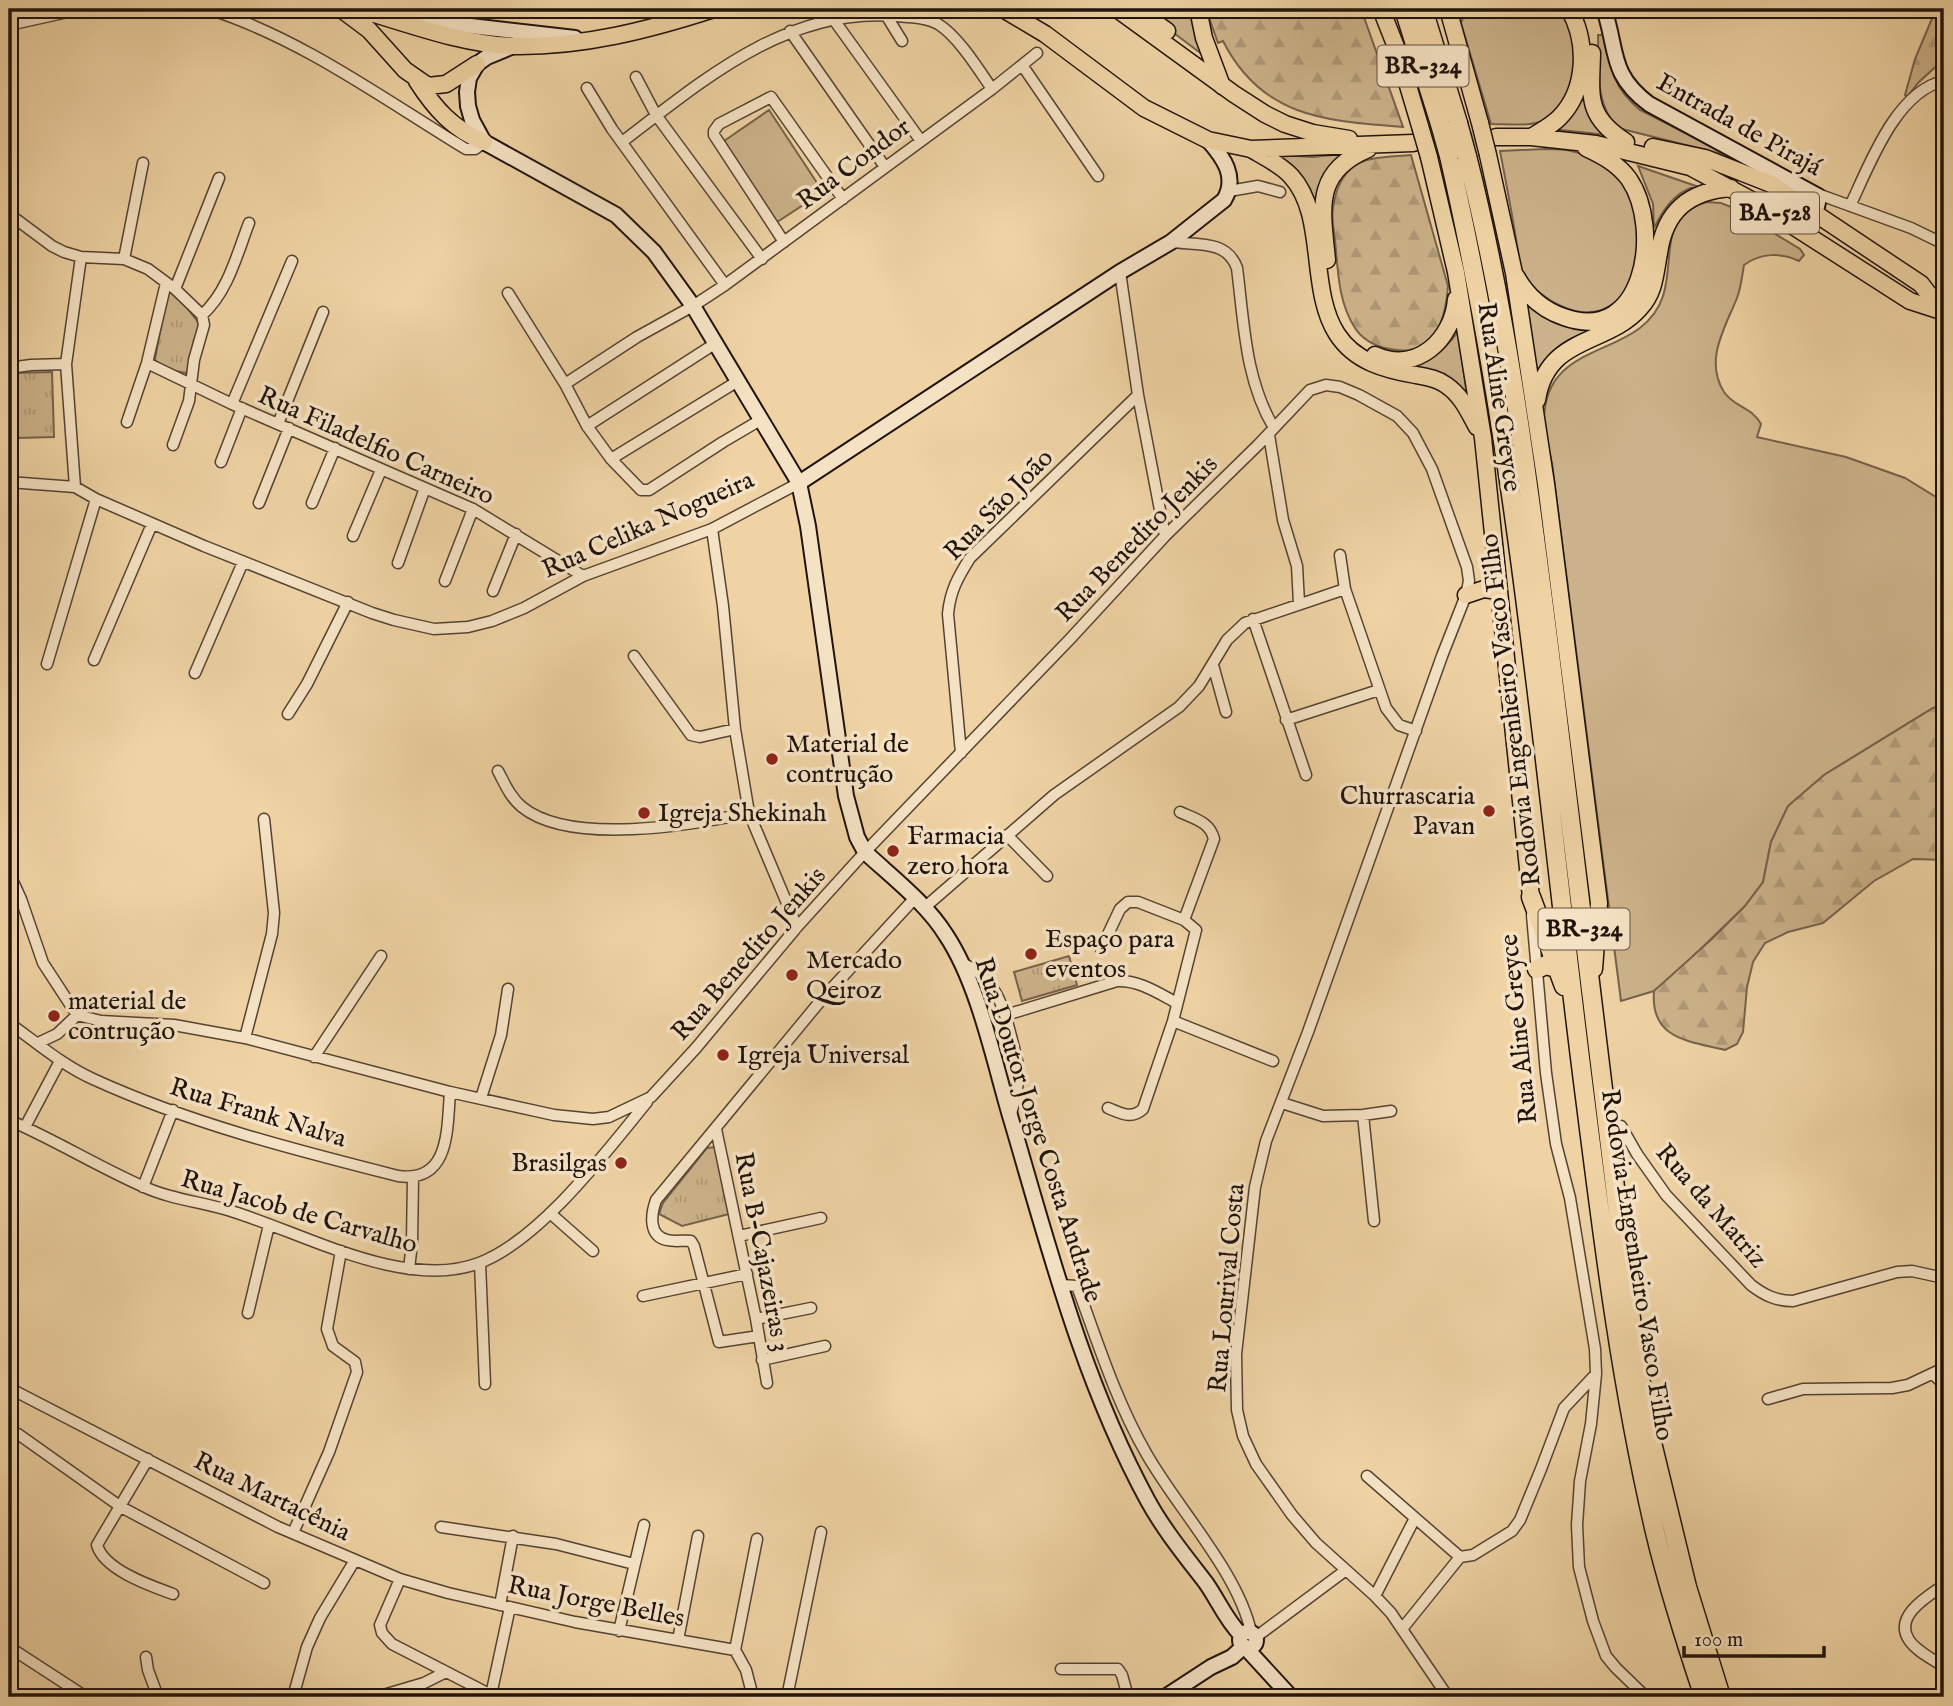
<svg xmlns="http://www.w3.org/2000/svg" width="1953" height="1706" font-family="'IM FELL English',serif">
  <defs>
    <pattern id="forest-firs" width="22" height="20" patternUnits="userSpaceOnUse" patternTransform="scale(1.75)"><rect width="22" height="20" fill="#ccb28a"/><path d="M5 1l3.5 6h-7zM16 11l3.5 6h-7z" fill="#af9876"/></pattern>
    <pattern id="park-tufts" width="24" height="20" patternUnits="userSpaceOnUse" patternTransform="scale(1.75)"><rect width="24" height="20" fill="#ccb28a"/><path d="M3 7l-1-3M5 7V3M7 7l1-3M15 17l-1-3M17 17v-4M19 17l1-3" fill="none" stroke="#af9876"/></pattern>
  </defs>
  <rect width="100%" height="100%" fill="#efd3a4"/>
  <filter id="stains"><feTurbulence type="fractalNoise" baseFrequency=".00286" numOctaves="4"/><feColorMatrix values="0 0 0 0 .2 0 0 0 0 .09 0 0 0 0 .02 0 0 0 .5 -.17"/></filter>
  <radialGradient id="worn" r=".72"><stop offset=".6" stop-color="#630" stop-opacity="0"/><stop offset="1" stop-color="#630" stop-opacity=".3"/></radialGradient>
  <path fill="#ccb28a" stroke="#76624b" stroke-width="2" d="M1142 9H1190L1193 25 1207 58Z
    M1466 9H1562C1565 17 1570 26 1572 34 1577 60 1573 106 1546 120 1530 127 1508 124 1491 124L1461 23Z
    M1598 35H1606C1611 69 1612 87 1640 110L1730 156 1618 128C1594 104 1599 66 1598 35Z
    M1583 82 1608 135 1551 129Z
    M769 110 823 192 777 222 724 141Z
    M1544 149C1553 149 1563 149 1571 151 1676 172 1651 347 1561 306 1548 300 1531 288 1524 276 1519 268 1519 254 1517 245 1512 213 1506 182 1500 151Z
    M1351 153 1339 161 1320 231C1310 187 1308 186 1276 155L1313 157Z
    M1638 166 1696 186C1674 193 1664 208 1654 228L1653 204Z
    M1707 202 1721 203 1731 207 1800 249 1804 255 1799 261C1781 252 1760 253 1744 265 1742 276 1741 288 1737 298 1725 328 1704 360 1724 392 1734 407 1753 408 1761 424L1757 437 1846 457 1905 478 1944 502V706L1933 708 1824 775 1788 806 1771 842 1763 882 1745 906 1681 968 1654 991 1621 1001 1552 463C1549 449 1544 435 1544 420 1545 336 1642 361 1663 296 1675 259 1658 216 1707 202Z
    M1525 301C1555 328 1566 331 1605 325 1571 337 1548 345 1534 382Z
    M1458 332 1467 395C1442 372 1436 370 1402 364 1428 363 1443 352 1458 332Z"/>
  <path fill="url(#forest-firs)" stroke="#76624b" stroke-width="2" d="M1206 9H1361L1403 127C1326 121 1262 118 1223 41L1218 43Z
    M1936 9H1944V59L1919 82 1907 97 1905 95 1915 59Z
    M1411 155 1448 286C1445 325 1433 360 1385 348 1373 345 1362 339 1355 328 1338 302 1338 270 1335 240 1334 230 1331 219 1333 208 1335 193 1341 176 1354 166 1368 156 1394 157 1411 155Z
    M1944 706V860L1913 859 1874 881 1823 923 1788 932 1765 943 1753 962 1747 987 1743 1032 1737 1044 1725 1050C1688 1041 1650 1039 1654 991L1713 938 1745 906 1763 882 1771 842 1788 806 1824 775 1933 708Z"/>
  <path fill="url(#park-tufts)" stroke="#76624b" stroke-width="2" d="M173 290 198 322 200 327 189 368 186 373C175 371 159 369 155 359L167 293Z
    M52 372 54 437 17 438 16 373Z
    M1069 956 1077 985 1022 1001 1014 972Z
    M715 1147 729 1214 682 1226 659 1214 663 1203 707 1148Z"/>
  <g fill="none" stroke-linecap="round" stroke-linejoin="round">
    <path stroke="#d0b68d" stroke-width="16" stroke-dasharray="16 8" stroke-linecap="butt" d="M1413 143 1496 137"/>
    <defs>
      <path id="street" d="M209 9C302 39 382 98 466 149H475L484 142
        M886 15 902 41
        M834 20 921 141
        M9 25 81 9
        M790 31 885 167
        M1022 65 1098 176
        M636 77 656 115 762 259
        M587 88 612 129 725 285
        M622 142C702 81 788 6 896 16 909 17 926 17 938 24 958 36 979 70 992 89
        M1229 191 1258 186 1280 192
        M1815 193 1911 228 1944 244
        M1850 206C1869 166 1896 91 1944 81
        M9 214 52 246 64 252 81 257 124 259 148 269 175 289 202 315
        M784 242 714 135V131L719 124 771 97 843 199
        M1171 242C1198 245 1227 240 1237 268 1244 323 1245 380 1274 428
        M124 259 143 163
        M1120 272 1138 395 1165 536
        M175 289 219 178
        M508 293 565 384 587 426 611 459 641 490H649L723 442 762 419
        M147 363 232 404 473 509 583 576
        M9 368 31 365 66 364
        M565 384 637 337 693 306 725 285 992 89 1037 53
        M232 404 292 261
        M127 422 147 363 166 283
        M278 424 323 312
        M587 426 716 343
        M1269 435 1283 520 1297 566 1299 603
        M173 445 189 401 194 360 204 325 202 315C228 292 237 254 249 223
        M611 459 738 381
        M221 462 242 408
        M9 482 75 487 96 499 204 546 372 613 394 620 434 629 468 627 492 621 524 608 583 576 712 529 799 483
        M75 487 66 364 81 257
        M259 503 289 428
        M312 503 335 448
        M712 529 723 606 735 729 749 813 797 927
        M353 536 381 470
        M1340 555 1345 589 1386 708 1399 725 1416 731
        M398 563 425 488
        M445 581 473 509
        M493 591 516 534
        M1253 619 1306 775
        M634 656 691 735 700 737 735 729
        M94 660 152 524
        M47 664 96 499
        M1213 665 1226 712
        M195 673 243 562
        M288 714 307 684 348 602
        M1286 720 1379 690
        M961 753 948 614C950 591 958 577 970 558L1138 395
        M498 771C505 784 510 797 522 807 570 846 692 825 749 813
        M1180 812C1195 819 1210 822 1214 839L1184 920
        M1007 835 1047 876
        M9 873 21 899 43 963 77 1015 101 1021 174 1025 245 1038 450 1092 554 1115 593 1119 609 1117 651 1097 696 1048 797 927 865 852 1071 638 1165 536 1258 445 1310 390 1326 385 1340 387 1359 395 1397 416 1413 433 1432 469 1467 567 1469 581 1466 595 1442 656 1308 1032 1266 1141 1255 1187 1236 1354 1237 1410 1243 1436 1256 1464 1292 1515 1316 1543 1375 1596 1391 1613 1448 1697
        M924 908 1054 795 1179 707 1199 686 1227 640 1245 623 1345 589
        M1532 915 1546 1073 1556 1144 1570 1198 1595 1349 1596 1374 1591 1424 1580 1481 1577 1525 1579 1567 1593 1621 1606 1656 1616 1668 1646 1697
        M1101 949 1120 909 1128 902H1138L1184 920 1196 930 1173 1021 1143 1109C1131 1120 1121 1113 1108 1108
        M961 963C995 976 1004 1007 1012 1040 1014 1048 1017 1058 1018 1066 1020 1082 1015 1099 1011 1114
        M1006 1015 1117 981C1139 980 1158 993 1177 1003
        M1173 1021 1273 1061
        M9 1023C36 1042 62 1065 93 1079 189 1123 295 1150 398 1176 450 1183 447 1130 450 1092
        M245 1038 272 934 274 913 264 819
        M38 1043 57 1034 77 1015
        M314 1057 381 956
        M481 1098 501 1035 508 989
        M1282 1103 1323 1116 1363 1115 1391 1111
        M1363 1115 1374 1221
        M9 1120C55 1140 97 1166 142 1186 172 1200 204 1202 234 1212 305 1234 406 1291 479 1263 540 1240 606 1152 647 1102
        M1621 1126 1637 1154 1666 1195 1751 1285C1764 1295 1776 1301 1793 1301L1897 1272 1912 1271 1944 1278
        M25 1127 60 1061
        M716 1129 756 1319 767 1383
        M143 1187 173 1110
        M550 1213 593 1251
        M739 1236 821 1218
        M480 1263 485 1384
        M409 1269 412 1243 413 1178
        M1061 1285 1077 1286C1098 1343 1116 1401 1146 1453 1177 1508 1238 1572 1251 1632
        M643 1296 747 1274
        M248 1313 269 1225
        M756 1319 811 1308
        M759 1336 719 1342 694 1246 691 1241C683 1240 675 1242 667 1240 648 1236 651 1214 656 1200L822 999 914 899
        M762 1360 825 1346
        M1933 1374 1944 1385
        M9 1388 278 1527 400 1579 448 1593 575 1622 735 1650 746 1670 753 1697
        M1768 1399 1803 1389 1892 1388 1908 1385 1944 1368
        M18 1434 121 1507 264 1583
        M148 1459 97 1545C104 1570 151 1586 173 1594
        M1367 1476 1460 1557
        M441 1527 556 1544 634 1564
        M293 1533 329 1452 357 1372 355 1362 333 1346 327 1329 341 1251
        M1460 1557 1473 1555 1512 1531 1520 1520 1541 1469 1564 1408 1596 1374
        M400 1579 380 1625 382 1633 392 1644 495 1697
        M1944 1585C1928 1596 1893 1616 1909 1640 1916 1651 1933 1659 1944 1667
        M1375 1596 1415 1518
        M500 1605 513 1536
        M1402 1629 1460 1557
        M619 1631 644 1525
        M1256 1637 1346 1570
        M678 1640 698 1536
        M9 1647 86 1697
        M735 1650 757 1539
        M146 1657 148 1670 158 1697
        M1061 1669H1118L1122 1675 1128 1697
        M491 1695 510 1607
        M380 1696 424 1683 446 1672
        M293 1697 307 1647 320 1618 355 1560
        M787 1697 821 1532"/>
      <path id="secondary" d="M398 9 462 25 575 38
        M1604 9C1618 51 1609 74 1649 104L1818 196C1820 208 1809 224 1798 228
        M511 47 487 57 477 64 469 78 467 92 468 106 472 120 484 142 616 215 654 252 693 306 799 483 808 526 846 796 857 837 865 852C893 878 926 903 946 935 979 985 994 1062 1011 1119 1049 1248 1083 1382 1148 1501 1164 1530 1186 1557 1206 1583 1218 1600 1226 1620 1241 1635
        M799 483 1120 272 1171 242 1224 200C1238 177 1223 157 1208 140
        M1240 1640a8 8 0 1 1 16 0a8 8 0 1 1-16 0Z
        M1245 1647 1291 1697
        M1165 1697 1211 1667 1232 1657 1244 1646"/>
      <path id="primary" d="M341 9 369 30 405 70 428 86 446 84 477 64
        M358 9C406 23 464 45 514 46 583 47 649 30 714 9
        M1003 9 1045 34 1144 108 1208 140 1251 149 1413 143
        M1117 9 1234 94 1265 114 1285 124 1313 133 1349 139
        M1136 9 1167 31
        M1198 9 1204 38 1222 86
        M1381 9 1398 52 1420 126
        M1448 9 1480 123
        M1592 53C1591 96 1585 116 1626 142
        M417 81C435 109 453 129 484 142
        M1496 137H1531L1596 144 1690 167 1757 203 1910 301 1944 312
        M1531 137C1541 131 1551 126 1559 118 1587 90 1588 42 1569 9
        M1653 147 1705 158 1771 184 1921 284 1941 310
        M1251 149C1264 157 1280 164 1291 176 1327 215 1308 289 1337 334 1355 362 1386 370 1416 375 1426 377 1437 378 1446 385 1462 396 1468 411 1477 427
        M1488 155 1514 273 1546 484 1599 903 1594 969
        M1429 157 1456 272 1483 438 1531 897
        M1327 260C1322 209 1313 172 1368 149
        M1516 276C1527 296 1543 310 1564 317 1644 346 1663 229 1629 179 1618 164 1603 156 1586 148
        M1375 355C1417 374 1453 339 1456 299
        M1537 400C1547 335 1607 346 1640 308 1655 292 1655 274 1659 253 1665 211 1689 191 1731 188
        M1466 595 1484 589 1498 591"/>
      <path id="highway" d="M1404 9 1440 124
        M1423 9 1458 123
        M1449 156C1521 468 1545 788 1586 1105 1604 1248 1622 1391 1655 1532 1668 1587 1686 1643 1704 1697
        M1467 156C1508 317 1528 481 1549 646 1579 875 1604 1105 1633 1335L1648 1426 1687 1587 1721 1697
        M1531 897 1564 986
        M1537 969 1546 965 1557 968"/>
    </defs>
    <use href="#street" stroke="#544332" stroke-width="13"/>
    <use href="#secondary" stroke="#20130c" stroke-width="18"/>
    <use href="#primary" stroke="#20130c" stroke-width="19"/>
    <use href="#highway" stroke="#20130c" stroke-width="21"/>
    <use href="#street" stroke="#f5e2c4" stroke-width="10"/>
    <use href="#secondary" stroke="#f5e2c4" stroke-width="14"/>
    <use href="#primary" stroke="#efd3a4" stroke-width="16"/>
    <use href="#highway" stroke="#efd3a4" stroke-width="18"/>
    <defs>
      <path id="primary-bridge" d="M1480 123 1488 155
        M1420 126 1429 157"/>
      <path id="highway-bridge" d="M1458 123 1467 156
        M1440 124 1449 156"/>
    </defs>
    <use href="#primary-bridge" stroke="#20130c" stroke-width="19" stroke-linecap="butt"/>
    <use href="#highway-bridge" stroke="#20130c" stroke-width="21" stroke-linecap="butt"/>
    <use href="#primary-bridge" stroke="#efd3a4" stroke-width="16"/>
    <use href="#highway-bridge" stroke="#efd3a4" stroke-width="18"/>
  </g>
  <g fill="#8f2418" stroke="#f5e2c4" stroke-width="2.5">
    <circle cx="772" cy="759" r="7"/>
    <circle cx="1489" cy="811" r="7"/>
    <circle cx="644" cy="813" r="7"/>
    <circle cx="893" cy="851" r="7"/>
    <circle cx="1031" cy="954" r="7"/>
    <circle cx="792" cy="975" r="7"/>
    <circle cx="54" cy="1016" r="7"/>
    <circle cx="723" cy="1055" r="7"/>
    <circle cx="621" cy="1163" r="7"/>
  </g>
  <g text-anchor="middle" dominant-baseline="central" stroke-width="7" stroke-linejoin="round" paint-order="stroke">
    <g fill="#f5e2c4" stroke="#605143" stroke-width="2">
      <rect x="1377.5" y="45.5" width="91" height="41" rx="5"/>
      <rect x="1731" y="192.5" width="88" height="41" rx="5"/>
      <rect x="1538.5" y="908.5" width="91" height="41" rx="5"/>
    </g>
    <g font-size="24" font-weight="bold" fill="#20130c">
      <text x="1423" y="66">BR-324</text>
      <text x="1775" y="213">BA-528</text>
      <text x="1584" y="929">BR-324</text>
    </g>
    <g font-size="26" fill="#20130c" stroke="#f5e2c4">
      <text transform="translate(1739 125) rotate(29)">Entrada de Pirajá</text>
      <text transform="translate(854 164) rotate(-37)">Rua Condor</text>
      <text transform="translate(1499 397) rotate(82)">Rua Aline Greyce</text>
      <text transform="translate(376 446) rotate(24)">Rua Filadelfio Carneiro</text>
      <text transform="translate(999 505) rotate(-46)">Rua São João</text>
      <text transform="translate(648 525) rotate(-24)">Rua Celika Nogueira</text>
      <text transform="translate(1137 539) rotate(-46)">Rua Benedito Jenkis</text>
      <text transform="translate(1511 710) rotate(-97)">Rodovia Engenheiro Vasco Filho</text>
      <text transform="translate(749 954) rotate(-49)">Rua Benedito Jenkis</text>
      <text transform="translate(1519 1029) rotate(-96)">Rua Aline Greyce</text>
      <text transform="translate(258 1113) rotate(17)">Rua Frank Nalva</text>
      <text transform="translate(1038 1130) rotate(72)">Rua Doutor Jorge Costa Andrade</text>
      <text transform="translate(1711 1206) rotate(49)">Rua da Matriz</text>
      <text transform="translate(299 1212) rotate(16)">Rua Jacob de Carvalho</text>
      <text transform="translate(762 1252) rotate(79)">Rua B-Cajazeiras 3</text>
      <text transform="translate(1637 1265) rotate(81)">Rodovia Engenheiro Vasco Filho</text>
      <text transform="translate(1227 1288) rotate(-85)">Rua Lourival Costa</text>
      <text transform="translate(272 1497) rotate(26)">Rua Martacênia</text>
      <text transform="translate(596 1602) rotate(11)">Rua Jorge Belles</text>
    </g>
    <g font-size="26" fill="#20130c" stroke="#f5e2c4" text-anchor="start">
      <text x="786" y="744">Material de<tspan x="786" dy="30">contrução</tspan></text>
      <text x="1475" y="796" text-anchor="end">Churrascaria<tspan x="1475" dy="30">Pavan</tspan></text>
      <text x="658" y="813">Igreja Shekinah</text>
      <text x="907" y="836">Farmacia<tspan x="907" dy="30">zero hora</tspan></text>
      <text x="1045" y="939">Espaço para<tspan x="1045" dy="30">eventos</tspan></text>
      <text x="806" y="960">Mercado<tspan x="806" dy="30">Qeiroz</tspan></text>
      <text x="68" y="1001">material de<tspan x="68" dy="30">contrução</tspan></text>
      <text x="737" y="1055">Igreja Universal</text>
      <text x="607" y="1163" text-anchor="end">Brasilgas</text>
    </g>
  </g>
  <rect width="1953" height="1706" fill="none" stroke="#efd3a4" stroke-width="35"/>
  <rect x="10" y="10" width="1932" height="1685" fill="none" stroke="#20130c" stroke-width="3.5"/>
  <rect x="18" y="18" width="1918" height="1671" fill="none" stroke="#20130c" stroke-width="2"/>
  <path d="M1684 1646v10h140v-10" fill="none" stroke="#20130c" stroke-width="3.5"/>
  <text x="1694" y="1646" font-size="21" fill="#20130c" stroke="#f5e2c4" stroke-width="5" paint-order="stroke">100 m</text>
  <rect width="100%" height="100%" filter="url(#stains)"/>
  <rect width="100%" height="100%" fill="url(#worn)"/>
</svg>
